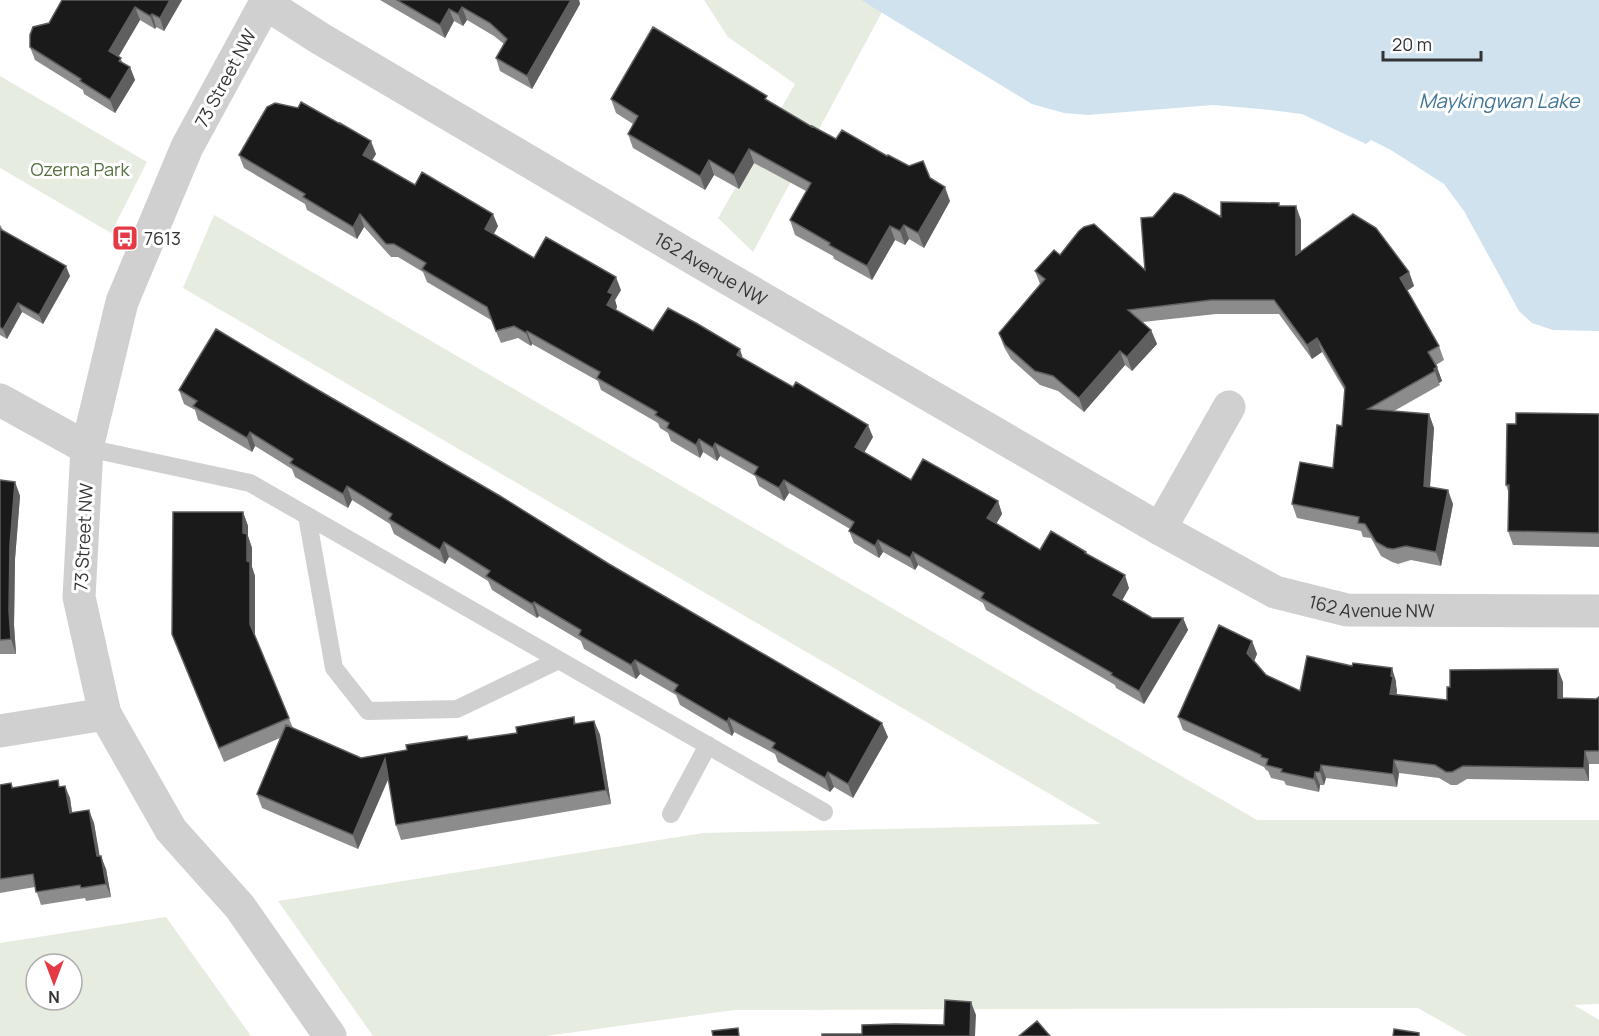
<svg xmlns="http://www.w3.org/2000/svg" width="1599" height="1036" font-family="Manrope,sans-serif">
  <rect width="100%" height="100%" fill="#fff"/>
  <path fill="#e6ecdf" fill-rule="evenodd" d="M704 0H881L882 12 753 252 718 218 795 84 728 37Z
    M0 76 147 162 111 233 0 168Z
    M214 215 1257 820H1599V1004L1574 1005 1599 1020V1036H1467L1418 1008H1341L734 1010 546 1036H373L278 901 703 833 1101 824 183 288Z
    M166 917 251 1036H0V943ZM36 964H72V1000H36Z"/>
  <path fill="#cfe2ee" d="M861 0H1599V331L1553 330 1532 323 1519 311 1464 211 1444 184 1391 150 1371 140 1366 144 1302 114 1261 109 1213 105 1088 115 1064 113 1032 104Z"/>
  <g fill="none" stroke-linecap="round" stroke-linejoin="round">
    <path stroke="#d0d0d0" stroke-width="18" d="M87 448 250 483 824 812
      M307 516 334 668 368 711 457 709 559 660
      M671 814 708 745"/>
    <g stroke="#d0d0d0" stroke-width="33">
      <path id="s1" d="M265 3 321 39 715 271 1160 529 1275 592 1347 610 1599 611"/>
      <path d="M0 400 87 448"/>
      <path d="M1160 529 1229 407"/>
      <path d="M0 731 105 714"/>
    </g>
    <path stroke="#d0d0d0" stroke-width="33" d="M267 0 187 147 122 302 87 448 79 597 105 714 171 830 240 907 330 1036"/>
  </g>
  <path fill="#8c8c8c" d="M62 0H182L164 31 156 27 155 29 140 20 119 56 123 63 130 67 135 80 115 113 84 94 83 90 35 60 30 47 49 23Z
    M380 0H579L580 4 532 89 500 71 496 58 504 44 494 36 467 20 463 26 454 21 445 38Z
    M611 99 769 102 812 127 836 139 887 156 930 178 950 201 924 248 909 239 905 245 895 240 872 280 834 259 833 256 795 235 790 220 806 191 754 163 739 189 714 175 705 190 633 148 628 134 633 124 616 113Z
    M340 124 376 154 372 160 415 185 498 226 494 234 534 258 621 290 615 300 617 307 616 310 653 331 743 358 873 437 864 452 911 480 998 501 1002 514 996 524 1040 550 1086 552 1087 554 1129 588 1122 600 1152 618H1183L1188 630 1144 704 1116 688 1115 685 986 610 983 603 918 565 915 570 883 552 879 558 854 543 849 531 850 529 789 493 784 501 759 486 755 476 720 456 717 461 703 452 700 458 671 441 668 433 660 428 658 423 601 390 598 381 532 344 531 346 518 338 501 343 491 320 427 282 423 272 398 257H391L364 227 357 239 307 210 305 204 244 168 239 155Z
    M1281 206 1301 220V252L1409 272 1414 286 1407 291 1439 346 1444 360 1436 365 1442 381 1439 383 1440 385 1394 411 1429 414 1434 428 1430 487 1453 504 1441 566 1411 560 1398 564 1392 562 1381 556 1371 538 1363 537 1361 531 1297 518 1292 504 1333 468 1342 426 1345 391 1322 352 1312 359 1279 314H1216L1143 322 1151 330 1157 344 1132 371 1125 365 1084 412 1058 391 1040 385 1011 359 1004 347 999 333 1040 284 1035 271 1060 255 1145 270 1153 217H1221Z
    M0 225 1 226 3 231 70 276 43 324 22 312 7 339 0 335Z
    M179 390 888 737 853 798 834 787 830 792 778 762 775 754 734 732 732 736 680 705 676 695 640 674 636 679 584 649 581 641 539 616 537 618 492 590 488 581 449 557 445 564 394 534 390 524 352 500 348 508 295 477 292 469 255 446 252 452 198 420 195 410 184 404Z
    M1599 414V547L1513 545 1508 531V491L1506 485 1516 424Z
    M0 480 15 482 20 496 15 559 14 625 16 654H0Z
    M243 512 248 526V536L252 548V567L255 576V637L293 728 361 758 407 750 467 736 469 740 517 733 574 717 576 724 594 721 600 735 611 804 401 840 396 825 388 778 358 849 262 808 257 794 280 738 224 762 172 634Z
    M1252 641 1257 654 1254 661 1266 675 1300 691 1396 681 1397 695 1447 700 1563 682V699H1596L1599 697V764H1589V781L1467 779 1457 785H1451L1439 778 1399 773 1397 787 1326 778 1324 785H1320L1319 792 1286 785 1284 781 1271 778 1268 771 1266 770 1264 767 1183 730 1178 717Z
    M11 783 13 788 61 786 70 798 72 813 94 823 99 856 106 869 111 897 86 901 85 898 41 905 35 887 0 893V785Z"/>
  <path fill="#5f5f5f" d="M170 0H182L164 31 160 18Z
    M571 0H579L580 4 532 89 527 76Z
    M135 7 140 20 114 64 109 51Z
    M462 7 467 20 463 26 458 14Z
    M449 9 454 21 445 38 440 25Z
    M152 14 156 27 155 29 150 16Z
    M130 67 135 80 115 113 110 100Z
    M371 141 376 154 368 167 363 155Z
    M749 149 754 163 739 189 734 175Z
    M709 160 714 175 705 190 700 176Z
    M945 187 950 201 924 248 918 233Z
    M1296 206 1301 220V269L1296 255Z
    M360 214 364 227 357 239 353 227Z
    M493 214 498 226 489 242 485 229Z
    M904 225 909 239 905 245 900 231Z
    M890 226 895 240 872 280 867 266Z
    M66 266 70 276 43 324 39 315Z
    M1409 272 1414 286 1405 292 1400 278Z
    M616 277 621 290 615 300 617 307 611 317 607 305 608 292Z
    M18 303 22 312 7 339 3 329Z
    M1151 330 1157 344 1132 371 1127 357Z
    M527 331 532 344 531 346 526 333Z
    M1317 338 1322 352 1312 359 1307 345Z
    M740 349 744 362 737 355Z
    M1120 351 1125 365 1084 412 1079 398Z
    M1437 367 1442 381 1439 383 1434 369Z
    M1429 414 1434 428 1429 500 1424 486Z
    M868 425 873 437 860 460 855 447Z
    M250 432 255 446 252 452 247 438Z
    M699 439 703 452 700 458 696 445Z
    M715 443 720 456 717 461 713 448Z
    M784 480 789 493 784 501 779 488Z
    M15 482 20 496 15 559 14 625 16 654 11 639 9 611 10 545Z
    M347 486 352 500 348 508 343 494Z
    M1448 490 1453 504 1441 566 1436 552Z
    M998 501 1002 514 992 531 987 518Z
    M243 512 248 526V536L252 548V567L255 576V638L250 624 247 561 243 533Z
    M878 540 883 552 879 558 875 546Z
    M444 542 449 557 445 564 440 550Z
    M913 552 918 565 915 570 910 558Z
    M1125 575 1129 588 1118 608 1113 595Z
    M534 602 539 616 537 618 532 604Z
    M1183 618 1188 630 1144 704 1139 691Z
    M1252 641 1257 654 1252 666 1247 653Z
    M635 660 640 674 636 679 631 665Z
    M1392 668 1396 681V686L1397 690 1395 707 1390 694Z
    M1558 669 1563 682V711L1558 698Z
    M729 718 734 732 732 736 727 722Z
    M594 721 600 735 611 804 606 790Z
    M882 723 888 737 853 798 848 784Z
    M1585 751 1589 764V781L1584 768Z
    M385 759 391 773 358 849 353 835Z
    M1394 760 1399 773 1397 787 1393 774Z
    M1321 765 1326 778 1324 785 1320 772Z
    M828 772 834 787 830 792 825 778Z
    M1315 772 1320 785 1319 792 1314 779Z
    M65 786 70 798 74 826 70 813Z
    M89 810 94 823 102 869 97 856Z
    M101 856 106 869 111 897 106 884Z
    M971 1002 976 1015 975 1036H970Z"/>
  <path fill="#1a1a1a" stroke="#5f5f5f" stroke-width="1.5" d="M62 0H170L160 18 152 14 150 16 135 7 109 51 121 58 119 61 130 67 110 100 80 81 81 79 30 47V35L33 27 49 23Z
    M397 0H571L527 76 496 58 507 39 490 23 462 7 458 14 449 9 440 25Z
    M653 27 767 96 765 99 812 127V126L836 139 842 130 887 156 888 155 909 166 923 161 930 178 945 187 918 233 904 225 900 231 890 226 867 266 829 245 830 243 790 220 811 183 749 149 734 175 709 160 700 176 628 134 638 116 611 99Z
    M301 102 340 124V123L371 141 363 155 415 185 422 172 493 214 485 229 534 258 546 237 616 277 608 292 613 294 607 305 653 331 668 308 696 323 740 349 737 355 793 387 796 382 868 425 855 447 911 480 923 459 998 501 987 518 1040 550 1051 531 1086 552 1085 553 1125 575 1113 595 1152 618H1183L1139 691 1111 675 1112 673 981 598 984 593 913 552 910 558 878 540 875 546 849 531 854 522 784 480 779 488 754 474 758 467 715 443 713 448 699 439 696 445 667 428 669 423 655 415 657 412 597 378 600 372 527 331 526 333 514 326 496 331 487 307 422 269 426 263 394 244H386L360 214 353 227 303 197 305 194 239 155 267 107 275 103 298 108Z
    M1174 193 1182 195 1221 217V202L1279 203V206H1296V255L1353 214 1376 228 1409 272 1400 278 1439 346 1428 352 1437 367 1434 369 1435 371 1368 409 1429 414 1424 486 1448 490 1436 552 1406 546 1393 549 1387 548 1376 542 1365 524 1358 523 1359 517 1292 504 1300 462 1333 468 1337 425 1342 426 1345 387 1317 338 1307 345 1274 300H1211L1128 310 1151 330 1127 357 1120 351 1079 398 1053 376 1035 371 1005 345 999 333 1045 279 1035 271 1054 250 1060 255 1079 231 1084 227 1094 224 1145 270 1141 218 1153 217Z
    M0 229 66 266 39 315 18 303 3 329 0 327Z
    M216 329 306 383 500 496 609 564 882 723 848 784 828 772 825 778 772 748 775 743 729 718 727 722 674 691 678 685 635 660 631 665 579 635 581 630 534 602 532 604 486 576 490 571 444 542 440 550 389 519 392 514 347 486 343 494 290 463 293 459 250 432 247 438 193 406 197 401 179 390Z
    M1516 413 1599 414V533L1508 531 1509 485H1506L1507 424H1516Z
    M0 480 15 482 10 545 9 611 11 639 0 640Z
    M173 512H243V533L247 534V561L250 562V624L289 718 219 748 172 634Z
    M1219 625 1252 641 1247 653 1266 675 1300 691 1307 656 1352 666 1353 663 1392 668 1391 676 1393 677 1390 694 1447 700V687H1450V670L1558 669V698L1596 699 1599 697V751H1585L1584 768 1463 766 1452 772H1446L1435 765 1394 760 1393 774 1321 765 1320 772H1315L1314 779 1281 772 1282 769 1266 765 1268 759 1261 757V755L1178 717Z
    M574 717V724L594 721 606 790 396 825 385 759 353 835 257 794 286 725 361 758 407 750 406 745 467 736 468 740 517 733 516 727Z
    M58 780 59 787 65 786 70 813 89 810 97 856H101L106 884 81 888 80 885 36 892 33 874 0 879V785L11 783 12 788Z
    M945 1000 971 1002 970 1036H822V1034H862V1025L895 1024 944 1025Z
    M1037 1021 1050 1036H1019Z
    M738 1028 739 1036H713L712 1031Z
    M1394 1029 1419 1033V1036H1393Z"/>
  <defs>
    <symbol id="bus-square" viewBox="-11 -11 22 22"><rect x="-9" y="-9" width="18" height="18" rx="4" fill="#e63946" stroke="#fff"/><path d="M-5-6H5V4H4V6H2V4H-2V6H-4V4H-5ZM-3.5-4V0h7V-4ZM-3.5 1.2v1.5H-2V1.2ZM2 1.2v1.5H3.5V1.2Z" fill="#fff"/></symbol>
  </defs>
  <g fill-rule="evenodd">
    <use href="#bus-square" x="110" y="223" width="30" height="30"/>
  </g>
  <g text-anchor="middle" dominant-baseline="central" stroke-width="6" stroke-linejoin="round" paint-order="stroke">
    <g font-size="18" fill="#333" stroke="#fff">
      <text transform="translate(225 78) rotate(-62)">73 Street NW</text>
      <text stroke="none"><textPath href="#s1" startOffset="519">162 Avenue NW</textPath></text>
      <text transform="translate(83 537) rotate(-87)">73 Street NW</text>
      <text stroke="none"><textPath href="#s1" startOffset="1268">162 Avenue NW</textPath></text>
    </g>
    <g font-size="18" fill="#56703f" stroke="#fff">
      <text x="80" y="169">Ozerna Park</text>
    </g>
    <g font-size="18" fill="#333" stroke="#fff" text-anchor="start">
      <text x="144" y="238">7613</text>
    </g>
    <g font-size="20" font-style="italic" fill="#3f7597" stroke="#fff">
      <text x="1499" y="100">Maykingwan Lake</text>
    </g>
  </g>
  <g transform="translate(54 982) rotate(180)"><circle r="28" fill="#ffffff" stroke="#adadad" stroke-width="1.5"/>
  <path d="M0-4.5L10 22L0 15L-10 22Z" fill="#e63946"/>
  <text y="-9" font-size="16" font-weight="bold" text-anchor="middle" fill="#333333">N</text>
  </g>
  <path d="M1383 51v9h98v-9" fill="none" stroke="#333333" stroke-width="3"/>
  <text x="1392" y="51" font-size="18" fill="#333333" stroke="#ffffff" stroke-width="4.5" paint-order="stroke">20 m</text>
</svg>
